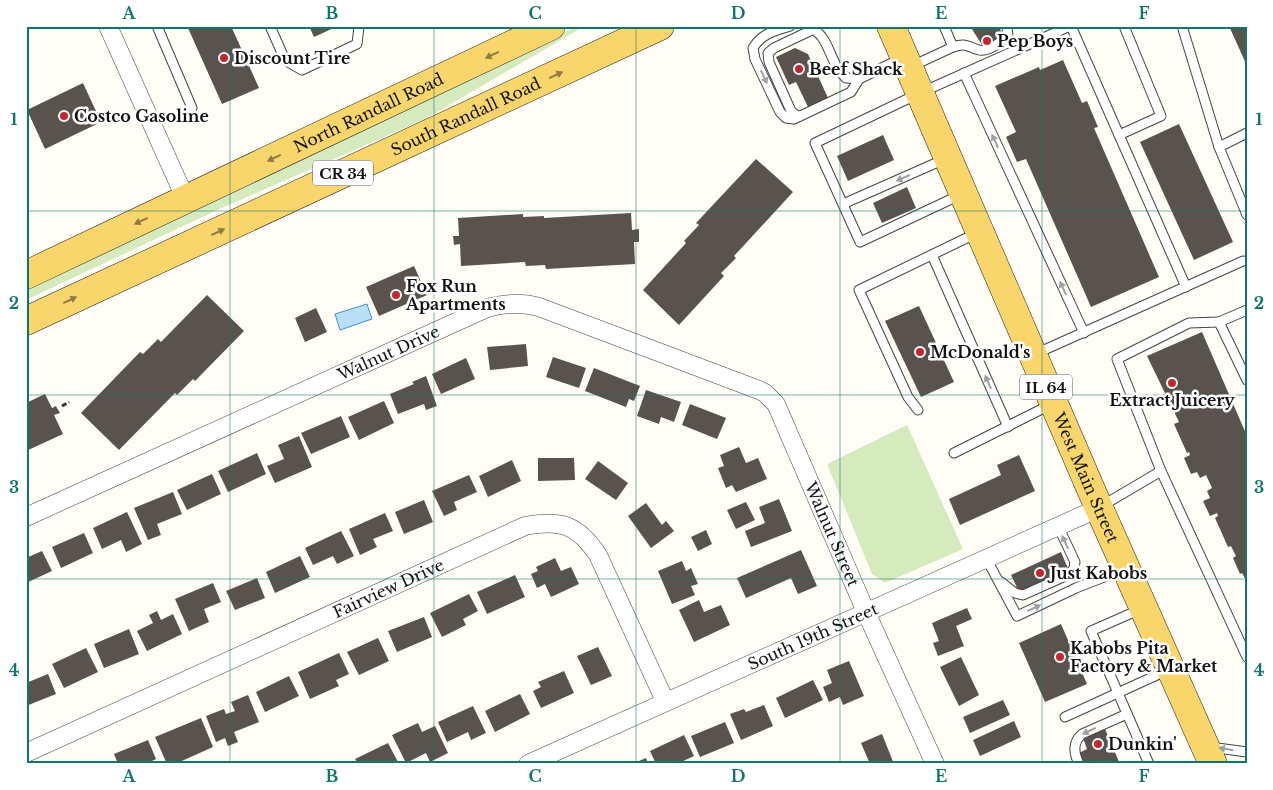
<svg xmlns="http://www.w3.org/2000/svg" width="1273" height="790" font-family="'Libre Baskerville',serif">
<rect width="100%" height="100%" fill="#fffdf5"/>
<g fill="#d5ebbd">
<path d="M576,27L578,30L425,119L215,211L26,300V288L468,76Z"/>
<path d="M907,425L963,549L885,583L872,574L827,464Z"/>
</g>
<path fill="#b9e0f7" stroke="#3f96cf" d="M367,304L372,319L340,330L335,314Z"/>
<g fill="#5a524d">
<path d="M193,26H231L259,88L222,104L188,28Z"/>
<path d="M309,26H338L314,37Z"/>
<path d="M970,26H998L1003,34L984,48Z"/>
<path d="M1229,26H1247V66Z"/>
<path d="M795,48L808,54L828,98L808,107L796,82L789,85L776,57Z"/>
<path d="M1063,60L1082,103L1087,101L1098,127L1094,128L1159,277L1091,307L1026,159L1017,162L1006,137L1016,132L995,86L1039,67L1040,70Z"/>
<path d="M83,83L101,122L45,149L27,110Z"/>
<path d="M1179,124L1233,242L1194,260L1140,142Z"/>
<path d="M883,135L894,160L848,181L837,156Z"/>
<path d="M756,159L793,192L734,256L736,258L721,273L724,276L679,325L643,290L686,243L684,241L699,225L696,223Z"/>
<path d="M907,187L916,208L882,223L873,203Z"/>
<path d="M631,213L632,230L639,229V242H634L635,264L546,269L545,265L526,266L525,262L461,266L460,244L454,245L453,236H459L458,218L523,214V217L544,216V218Z"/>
<path d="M414,266L427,295L379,316L366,287Z"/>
<path d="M207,295L244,331L195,381L193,379L177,395L175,393L119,450L81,413L140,352L143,354L158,339L161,342Z"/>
<path d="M919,306L954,382L921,397L885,321Z"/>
<path d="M316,308L327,332L305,342L295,318Z"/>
<path d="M1202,332L1247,436V582L1242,573L1240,574L1233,558L1236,556L1231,546L1228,547L1215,518L1218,516L1217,513L1210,516L1203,501L1210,498L1207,491L1212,488L1206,475L1200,478L1197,472L1191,474L1184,458L1190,455L1189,452L1187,453L1174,424L1179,422L1147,356Z"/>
<path d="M526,344L528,366L490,370L487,347Z"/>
<path d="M553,357L586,368L579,388L546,377Z"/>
<path d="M466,358L475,379L441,394L432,374Z"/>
<path d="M594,368L640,386L634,401L629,399L626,407L585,391Z"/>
<path d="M426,376L437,406L426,410L424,404L398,414L390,394L414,384L412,382Z"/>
<path d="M646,390L681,402L674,422L661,417L659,424L637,416Z"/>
<path d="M45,394L52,408L56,406L57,408L60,413L54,415L63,434L26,451V403Z"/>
<path d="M384,401L394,423L359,440L348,417Z"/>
<path d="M690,404L726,418L717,439L682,425Z"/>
<path d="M341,416L350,437L311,454L301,433Z"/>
<path d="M299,436L312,467L275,483L267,466L284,459L278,445Z"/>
<path d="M739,447L746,463L758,458L767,479L736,492L732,485L726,488L718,468L724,466L720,455Z"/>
<path d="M257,453L266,474L228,492L218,471Z"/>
<path d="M1019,455L1035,491L960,525L949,499L1001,475L997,465Z"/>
<path d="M538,458H574L575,480L538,481Z"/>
<path d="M512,460L521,481L488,497L479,476Z"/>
<path d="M598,461L628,483L616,500L585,479Z"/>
<path d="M212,474L221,494L187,510L177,490Z"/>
<path d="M469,475L477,492L454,502L457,510L444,516L432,491Z"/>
<path d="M173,492L182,514L157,524L161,535L148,540L134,508Z"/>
<path d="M779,499L792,531L751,547L745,531L765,523L759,507Z"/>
<path d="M424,500L433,522L404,534L395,512Z"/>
<path d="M746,502L755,520L736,529L727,510Z"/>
<path d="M646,503L662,525L666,521L674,531L651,548L628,516Z"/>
<path d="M127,512L142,544L126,552L121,540L102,549L93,528Z"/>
<path d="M385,513L393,531L373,539L377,547L360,555L349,529Z"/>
<path d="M706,530L712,544L698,551L691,537Z"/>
<path d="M341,531L354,556L337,564L333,556L313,565L305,548Z"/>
<path d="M84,533L93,553L61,568L52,547Z"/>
<path d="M801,550L817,586L798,594L791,578L746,598L737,578Z"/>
<path d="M42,551L52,571L26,583V558Z"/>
<path d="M1061,552L1069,571L1020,594L1011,575Z"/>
<path d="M300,556L310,577L275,593L266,572Z"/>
<path d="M555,558L561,571L571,567L579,584L551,597L545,584L537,588L531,574L538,571L536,567Z"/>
<path d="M682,561L686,571L691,568L698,584L691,586L695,595L672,604L658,571Z"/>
<path d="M515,575L525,597L487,614L477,592Z"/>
<path d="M257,578L265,598L235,610L226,591Z"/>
<path d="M213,583L221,602L204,609L209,622L189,631L175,599Z"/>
<path d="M469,594L478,611L463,619L466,625L442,637L430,613Z"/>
<path d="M699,600L704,612L721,605L730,625L694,642L679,610Z"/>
<path d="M967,608L972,619L956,626L964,646L938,656L933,643L939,641L932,623Z"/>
<path d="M157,611L161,620L173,614L182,634L147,651L137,631L153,623L149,615Z"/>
<path d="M424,617L432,637L397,652L388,631Z"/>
<path d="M1061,624L1087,684L1045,702L1019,643Z"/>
<path d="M129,629L139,654L104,668L94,644Z"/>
<path d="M378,638L389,661L359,675L347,652Z"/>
<path d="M598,647L612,676L591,685L577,656Z"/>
<path d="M86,648L98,672L64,688L52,664Z"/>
<path d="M339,653L349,674L336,680L339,686L310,699L298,672Z"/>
<path d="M961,657L979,695L959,706L940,667Z"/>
<path d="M849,661L864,696L843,705L840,697L829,702L823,687L832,683L827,670Z"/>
<path d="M564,671L574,693L541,708L533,691L541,687L538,682Z"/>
<path d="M48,674L56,694L26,706V683Z"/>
<path d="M289,676L299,696L265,712L256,692Z"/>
<path d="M813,680L823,700L785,718L776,698Z"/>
<path d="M520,694L530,714L495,732L485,711Z"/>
<path d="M248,695L259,722L234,732L238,742L228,746L225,738L216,742L206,716L224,709L226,714L235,711L231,702Z"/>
<path d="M1003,700L1010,715L970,733L963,717Z"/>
<path d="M764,705L773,726L741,740L730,714L744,709L746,712Z"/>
<path d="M473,706L486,733L471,740L468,732L447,742L438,722Z"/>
<path d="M201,718L213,747L175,764H167L155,737Z"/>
<path d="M1014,721L1021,737L980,756L973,740Z"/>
<path d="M725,722L734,743L700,757L691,736Z"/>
<path d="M418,723L422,732L435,726L448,753L430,762L426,753L406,763L392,735Z"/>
<path d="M1105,729L1120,764H1083L1079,753L1087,749L1083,738Z"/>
<path d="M882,734L894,764H870L861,743Z"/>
<path d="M684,735L694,756L677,764H656L650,751Z"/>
<path d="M148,740L156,759L146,764H118L114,754Z"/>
<path d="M388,743L399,764H358L355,759Z"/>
<path d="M646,758L648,764H632Z"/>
</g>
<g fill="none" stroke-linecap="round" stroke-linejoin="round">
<defs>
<g id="service">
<path d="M157,26L192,108"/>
<path d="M270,26L285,60L302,70L357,44L359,26"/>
<path d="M790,26C775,31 762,33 753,48L755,59L780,112L786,118L794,119L851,92L859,79L902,58"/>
<path d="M1071,26L1186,287"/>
<path d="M1182,26L1219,147L1247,215"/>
<path d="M809,27C827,34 829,55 838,69C840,72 843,75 846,78L859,79"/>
<path d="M953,47C967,42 967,47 979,50C988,52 1001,42 1008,36L1007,26"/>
<path d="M912,66L953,47L944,26"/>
<path d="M964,73L1084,333"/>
<path d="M800,116L796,115L791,111L769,62L768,53L774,48L814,29"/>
<path d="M1119,135L1161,116L1124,26"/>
<path d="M1219,147L1247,133"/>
<path d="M960,195L860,242L815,143L920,93L1070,26"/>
<path d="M843,204L945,159"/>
<path d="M932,255L1008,427"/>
<path d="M1247,310L1219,322L1247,380"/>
<path d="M1035,354L1243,261"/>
<path d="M918,410L908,397L859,290L977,233"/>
<path d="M954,453L1052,404"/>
<path d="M1161,471L1117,359L1189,323L1219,322"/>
<path d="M1100,507L1161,471L1247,657"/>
<path d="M986,558L1017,616L1076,588L1122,570"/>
<path d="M1001,582L1015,593L1023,595L1070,574L1074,568L1075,562L1058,526"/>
<path d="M1141,609L1091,631L1149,764"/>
<path d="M1065,717L1168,670"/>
<path d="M1210,747L1247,752"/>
<path d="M1079,764C1074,753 1072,743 1082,734L1127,714"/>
</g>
<g id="minor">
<path d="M108,26L186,200"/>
<path id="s1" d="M26,517L487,308C505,303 521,302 539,307L759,390L765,393L776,404L866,612L935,764"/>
<path id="s2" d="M26,753L525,526C561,519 578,525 598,555L665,701"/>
<path id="s3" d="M528,764L1099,508"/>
</g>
<g id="primary">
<path id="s4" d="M891,26L1099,508L1213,764"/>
<path id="s5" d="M26,275L551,26"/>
<path id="s6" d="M26,321L660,26"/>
</g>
</defs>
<use href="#service" stroke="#444" stroke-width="11"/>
<use href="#minor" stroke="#444" stroke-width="19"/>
<use href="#primary" stroke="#222" stroke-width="29"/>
<path stroke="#333" stroke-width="3" stroke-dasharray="5 2.5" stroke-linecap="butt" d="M62,406L69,402"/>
<use href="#service" stroke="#fff" stroke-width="9"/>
<use href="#minor" stroke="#fff" stroke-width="18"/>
<use href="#primary" stroke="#f9d66b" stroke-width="28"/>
</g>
<defs><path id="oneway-solid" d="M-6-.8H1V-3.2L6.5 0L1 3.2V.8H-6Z" transform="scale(1.25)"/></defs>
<g fill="#917d42">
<use href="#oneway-solid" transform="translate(492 55) rotate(155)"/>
<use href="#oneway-solid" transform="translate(556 75) rotate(-25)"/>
<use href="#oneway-solid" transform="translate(274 158) rotate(155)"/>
<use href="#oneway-solid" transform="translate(141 221) rotate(155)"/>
<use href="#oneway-solid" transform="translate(218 232) rotate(-25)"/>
<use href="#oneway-solid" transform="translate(70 300) rotate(-25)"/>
</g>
<g fill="#a0a0a0">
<use href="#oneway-solid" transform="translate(764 77) rotate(65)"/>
<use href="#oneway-solid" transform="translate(995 141) rotate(-115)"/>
<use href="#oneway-solid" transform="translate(903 178) rotate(156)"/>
<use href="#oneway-solid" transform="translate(1063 288) rotate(-115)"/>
<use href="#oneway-solid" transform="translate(988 382) rotate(-114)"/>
<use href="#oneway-solid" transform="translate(1065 542) rotate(-115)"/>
<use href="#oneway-solid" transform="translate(1034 608) rotate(-24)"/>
<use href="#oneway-solid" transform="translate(1089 731) rotate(155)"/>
<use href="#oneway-solid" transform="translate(1226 749) rotate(-171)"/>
</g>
<path fill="none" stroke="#0f766e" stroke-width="1" stroke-opacity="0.55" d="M230,26V764M434,26V764M636,26V764M840,26V764M1042,26V764M26,211H1247M26,395H1247M26,579H1247"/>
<g fill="#c4262e" stroke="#fff" stroke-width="2">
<circle cx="987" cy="41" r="5"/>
<circle cx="224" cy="58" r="5"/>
<circle cx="799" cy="69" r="5"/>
<circle cx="64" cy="116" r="5"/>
<circle cx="396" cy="295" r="5"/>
<circle cx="920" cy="352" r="5"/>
<circle cx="1172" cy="383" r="5"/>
<circle cx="1040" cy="573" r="5"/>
<circle cx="1060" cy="657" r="5"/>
<circle cx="1098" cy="744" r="5"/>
</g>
<g text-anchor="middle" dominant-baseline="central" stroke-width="5" stroke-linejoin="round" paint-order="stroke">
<g fill="#fff" stroke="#585858" stroke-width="1">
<rect x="313" y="160.5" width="60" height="25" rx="4"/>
<rect x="1020" y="374.5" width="52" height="25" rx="4"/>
</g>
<g font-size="15" font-weight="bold" fill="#111">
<text x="343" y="173">CR 34</text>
<text x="1046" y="387">IL 64</text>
</g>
<g font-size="16" font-weight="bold" fill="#111" stroke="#fff" text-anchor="start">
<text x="997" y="41">Pep Boys</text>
<text x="234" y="58">Discount Tire</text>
<text x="809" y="69">Beef Shack</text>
<text x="74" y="116">Costco Gasoline</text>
<text x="406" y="286">Fox Run<tspan x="406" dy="18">Apartments</tspan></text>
<text x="930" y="352">McDonald's</text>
<text x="1172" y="400" text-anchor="middle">Extract Juicery</text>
<text x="1050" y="573">Just Kabobs</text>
<text x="1070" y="648">Kabobs Pita<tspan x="1070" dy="18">Factory &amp; Market</tspan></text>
<text x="1108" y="744">Dunkin'</text>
</g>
<g font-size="16" fill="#111" stroke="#fff">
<text stroke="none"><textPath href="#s5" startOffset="379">North Randall Road</textPath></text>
<text stroke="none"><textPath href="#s6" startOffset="485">South Randall Road</textPath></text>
<text stroke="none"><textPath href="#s1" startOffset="398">Walnut Drive</textPath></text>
<text stroke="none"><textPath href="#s4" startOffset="492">West Main Street</textPath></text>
<text stroke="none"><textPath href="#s1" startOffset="958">Walnut Street</textPath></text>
<text stroke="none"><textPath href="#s2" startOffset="398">Fairview Drive</textPath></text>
<text stroke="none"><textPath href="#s3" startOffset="312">South 19th Street</textPath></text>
</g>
</g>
<rect width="1273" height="790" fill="none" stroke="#ffffff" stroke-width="55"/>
<rect x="28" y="28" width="1218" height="734" fill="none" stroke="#0f766e" stroke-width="2"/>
<g font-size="16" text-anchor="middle" font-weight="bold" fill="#0f766e">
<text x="129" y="19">A</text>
<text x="332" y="19">B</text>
<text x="535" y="19">C</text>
<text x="738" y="19">D</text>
<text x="941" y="19">E</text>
<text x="1144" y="19">F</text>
<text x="14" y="125">1</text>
<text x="1259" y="125">1</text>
<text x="14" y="309">2</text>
<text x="1259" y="309">2</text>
<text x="14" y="493">3</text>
<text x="1259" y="493">3</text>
<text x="14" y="676">4</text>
<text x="1259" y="676">4</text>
<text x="129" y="782">A</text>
<text x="332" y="782">B</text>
<text x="535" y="782">C</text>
<text x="738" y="782">D</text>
<text x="941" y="782">E</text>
<text x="1144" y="782">F</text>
</g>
</svg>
